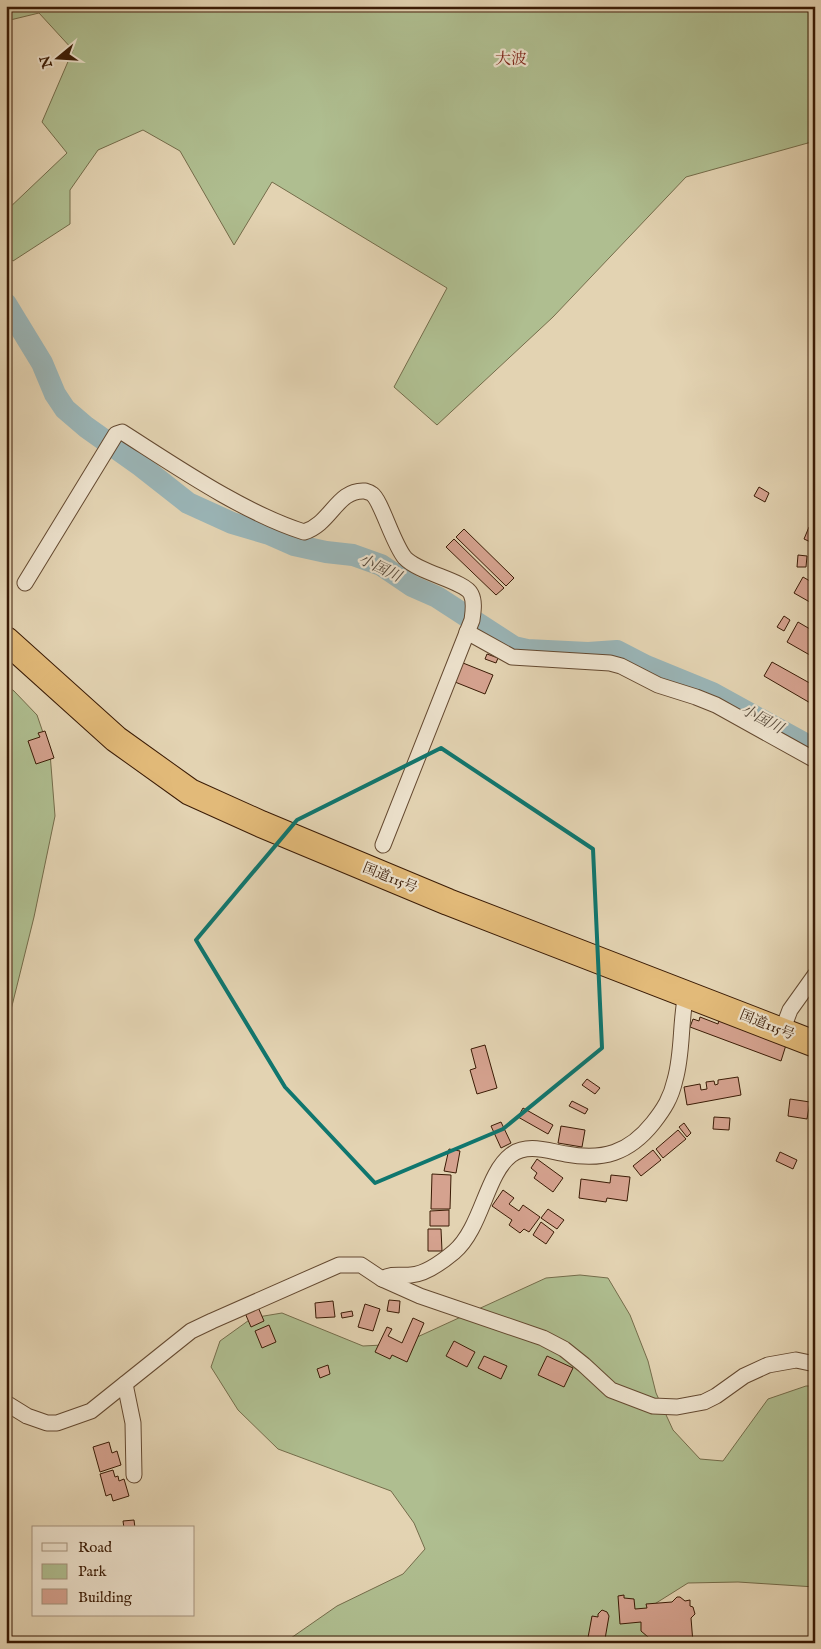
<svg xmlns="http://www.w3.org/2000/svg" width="821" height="1649" font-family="'IM FELL English','Noto Serif JP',serif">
<rect width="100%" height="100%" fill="#e3d3b2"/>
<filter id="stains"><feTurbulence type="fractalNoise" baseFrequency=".004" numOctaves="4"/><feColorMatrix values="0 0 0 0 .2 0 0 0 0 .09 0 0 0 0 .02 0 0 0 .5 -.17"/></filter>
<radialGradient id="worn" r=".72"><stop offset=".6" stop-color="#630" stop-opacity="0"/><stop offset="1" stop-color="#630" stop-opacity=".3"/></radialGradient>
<g fill="#afbe90" stroke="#746c4a">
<path d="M6,6H815V141L686,177L553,317L437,425L394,387L447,288L272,182L234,245L180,151L143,130L98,150L70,190V224L13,261L6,255V211L67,153L42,122L73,50L39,13L6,21Z"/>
<path d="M6,685L14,691L37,715L50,753L55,816L34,917L6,1030Z"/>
<path d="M580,1275L608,1278L630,1315L648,1361L656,1393L673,1430L700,1459L723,1461L768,1399L806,1386H815V1587L738,1582L688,1583L653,1605L648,1643H289L291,1638L337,1606L403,1574L425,1549L414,1523L391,1491L278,1449L238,1410L211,1367L220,1341L252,1318L282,1313L363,1346L402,1344L546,1278Z"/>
</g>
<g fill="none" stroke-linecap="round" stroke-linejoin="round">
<path stroke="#9ab5b7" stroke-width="22" d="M6,304L42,363L55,394L65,409L86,427L141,466L188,503L232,523L269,534L294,545L326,552L353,555L381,565L412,586L437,597L514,647L527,650L588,653L617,651L646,666L712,693L805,744L815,747"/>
</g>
<g fill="#d5a28f" stroke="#3a1b05">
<path d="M759,487L769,493L765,502L754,496Z"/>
<path d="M809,527L815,529V544L804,539Z"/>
<path d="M464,529L514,578L506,586L456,537Z"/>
<path d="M454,539L504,588L496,595L446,547Z"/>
<path d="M798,555L807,556L806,567H797Z"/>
<path d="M803,577L815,584V605L794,593Z"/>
<path d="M784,616L790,620L784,631L777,627Z"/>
<path d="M798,622L815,632V658L787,642Z"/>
<path d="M487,654L498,658L496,663L485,659Z"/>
<path d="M772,662L815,686V698L812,704L764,676Z"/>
<path d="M463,663L493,675L485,694L455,682Z"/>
<path d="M45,731L54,758L36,764L28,741L40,737L38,733Z"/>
<path d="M700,1017L718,1024L719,1020L786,1045L781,1061L690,1027L693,1019L699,1021Z"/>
<path d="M485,1045L497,1088L477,1094L470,1070L476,1068L471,1049Z"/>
<path d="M738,1077L741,1095L687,1105L684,1087L700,1084L701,1090L707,1089L706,1082L714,1081L715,1085L718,1084V1080Z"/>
<path d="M587,1079L600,1088L595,1094L582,1085Z"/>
<path d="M790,1099L810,1102L807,1119L788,1116Z"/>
<path d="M572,1101L588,1109L585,1114L569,1106Z"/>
<path d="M523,1108L553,1125L548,1134L518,1117Z"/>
<path d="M714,1117L730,1118L729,1130L713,1129Z"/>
<path d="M501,1122L511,1143L501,1148L491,1126Z"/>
<path d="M684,1123L691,1133L687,1137L679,1127Z"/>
<path d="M561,1126L585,1130L582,1147L558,1143Z"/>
<path d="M678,1130L686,1139L663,1158L656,1149Z"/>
<path d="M449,1149L460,1151L456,1173L444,1171Z"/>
<path d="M653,1150L661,1160L641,1176L633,1166Z"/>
<path d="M780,1152L797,1160L793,1169L776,1161Z"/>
<path d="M537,1159L563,1178L553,1192L534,1178L537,1173L531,1168Z"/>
<path d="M432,1174L451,1175L450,1209H431Z"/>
<path d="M611,1175L630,1177L627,1201L607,1198L606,1202L579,1198L581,1179L610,1183Z"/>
<path d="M503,1190L514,1198L509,1204L519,1211L523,1205L540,1217L529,1232L524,1229L520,1233L509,1225L512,1220L492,1206Z"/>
<path d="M548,1209L564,1220L557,1229L541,1218Z"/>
<path d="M449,1210V1226H430V1211Z"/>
<path d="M541,1222L554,1232L546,1244L533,1235Z"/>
<path d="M428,1229H441L442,1251H428Z"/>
<path d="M389,1300L400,1301L399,1313L387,1311Z"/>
<path d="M333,1301L335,1317L316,1318L315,1303Z"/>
<path d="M365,1304L380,1309L373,1331L358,1327Z"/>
<path d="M258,1307L264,1321L251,1327L245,1313Z"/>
<path d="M352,1311L353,1316L342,1318L341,1313Z"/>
<path d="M413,1318L424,1323L407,1362L392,1355L390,1359L375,1352L387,1327L392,1329L388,1336L402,1343Z"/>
<path d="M269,1325L276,1342L262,1348L255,1331Z"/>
<path d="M454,1341L475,1352L467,1367L446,1356Z"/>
<path d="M484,1356L507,1366L501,1379L478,1368Z"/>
<path d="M547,1356L573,1368L564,1387L538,1375Z"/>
<path d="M328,1365L330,1374L320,1378L317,1369Z"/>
<path d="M109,1442L112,1453L117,1451L121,1465L100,1472L93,1447Z"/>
<path d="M113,1470L115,1477L118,1476L119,1481L124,1479L129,1496L113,1501L111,1494L106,1496L100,1474Z"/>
<path d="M134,1520L135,1528H124L123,1521Z"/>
<path d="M624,1595V1598L634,1599L635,1609L647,1608L646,1604L672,1602L677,1597H680L685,1601L690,1600V1606L693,1607L695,1614L691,1618L693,1643H655L641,1631V1622L620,1624L618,1596Z"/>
<path d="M602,1610L607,1612L609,1616L605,1639H609V1643H587L592,1616L598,1617V1614Z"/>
</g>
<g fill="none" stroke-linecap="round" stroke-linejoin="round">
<defs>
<g id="street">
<path d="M25,583L116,434L122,432C177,467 242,512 304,532C331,524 337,489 365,491C365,491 372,493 372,494C381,500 393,544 405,558C419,573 465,581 471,594C475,602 473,612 472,620L383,845"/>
<path d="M467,632L512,657L610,663L621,666L658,685L696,697L716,705L815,760"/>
<path d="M782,1031L790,1010L815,975"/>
<path d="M382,1279C392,1273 400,1276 411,1275C426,1274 442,1262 454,1252C482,1228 486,1174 511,1155C527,1143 548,1151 566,1154C603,1161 629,1153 653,1123C664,1109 671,1098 675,1080C683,1052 680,1022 686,994"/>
<path d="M125,1384L133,1423L134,1475"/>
<path d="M6,1403L27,1416L47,1423H57L91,1411L191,1331L212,1321L339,1265H361L382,1279L420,1296L543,1338L564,1349L584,1365L611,1390L653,1406L677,1407L704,1402L716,1396L744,1376L768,1365L796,1360L815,1364"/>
</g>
<path id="highway" d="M6,640L116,739L190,792L261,824L448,902L815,1044"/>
</defs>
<use href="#street" stroke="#644930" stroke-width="17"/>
<use href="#highway" stroke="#3a1b05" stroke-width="28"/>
<use href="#street" stroke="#ede2cd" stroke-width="15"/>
<use href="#highway" stroke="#e2ba79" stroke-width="26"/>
</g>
<path fill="none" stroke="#0f766e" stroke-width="4" stroke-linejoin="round" d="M441,748L593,849L602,1048L503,1129L375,1183L285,1087L196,940L297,820Z"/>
<g text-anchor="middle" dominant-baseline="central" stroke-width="4.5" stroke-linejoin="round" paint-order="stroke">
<g font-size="14" fill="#3a1b05" stroke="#ede2cd">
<text transform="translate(390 878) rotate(22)">国道115号</text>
<text transform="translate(767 1025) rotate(22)">国道115号</text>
</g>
<g font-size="15" font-style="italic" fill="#57493a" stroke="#ede2cd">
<text transform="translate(380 568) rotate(26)">小国川</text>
<text transform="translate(762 719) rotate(28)">小国川</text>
</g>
<g font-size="16" fill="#7a1f14" stroke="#ede2cd">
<text x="511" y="60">大波</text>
</g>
</g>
<rect width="821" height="1649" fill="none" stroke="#e3d3b2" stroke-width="25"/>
<rect x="8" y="8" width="806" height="1634" fill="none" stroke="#3a1b05" stroke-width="2.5"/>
<rect x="12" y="12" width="796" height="1624" fill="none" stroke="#3a1b05"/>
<rect x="32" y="1526" width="162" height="90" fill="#ede2cd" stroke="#a5927d"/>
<rect x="42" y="1543" width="25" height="8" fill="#ede2cd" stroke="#a5927d"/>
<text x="78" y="1552" font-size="15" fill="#3a1b05">Road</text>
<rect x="42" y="1564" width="25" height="15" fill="#afbe90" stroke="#a5927d"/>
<text x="78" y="1576" font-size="15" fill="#3a1b05">Park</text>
<rect x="42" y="1589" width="25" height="15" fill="#d5a28f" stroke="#a5927d"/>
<text x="78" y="1602" font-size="15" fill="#3a1b05">Building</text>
<g transform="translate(58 58) rotate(252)" stroke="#ede2cd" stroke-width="4" paint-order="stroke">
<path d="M0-4L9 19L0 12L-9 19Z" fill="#3a1b05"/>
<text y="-8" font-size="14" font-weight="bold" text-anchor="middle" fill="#3a1b05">N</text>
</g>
<rect width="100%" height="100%" filter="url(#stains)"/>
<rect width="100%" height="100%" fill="url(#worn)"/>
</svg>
